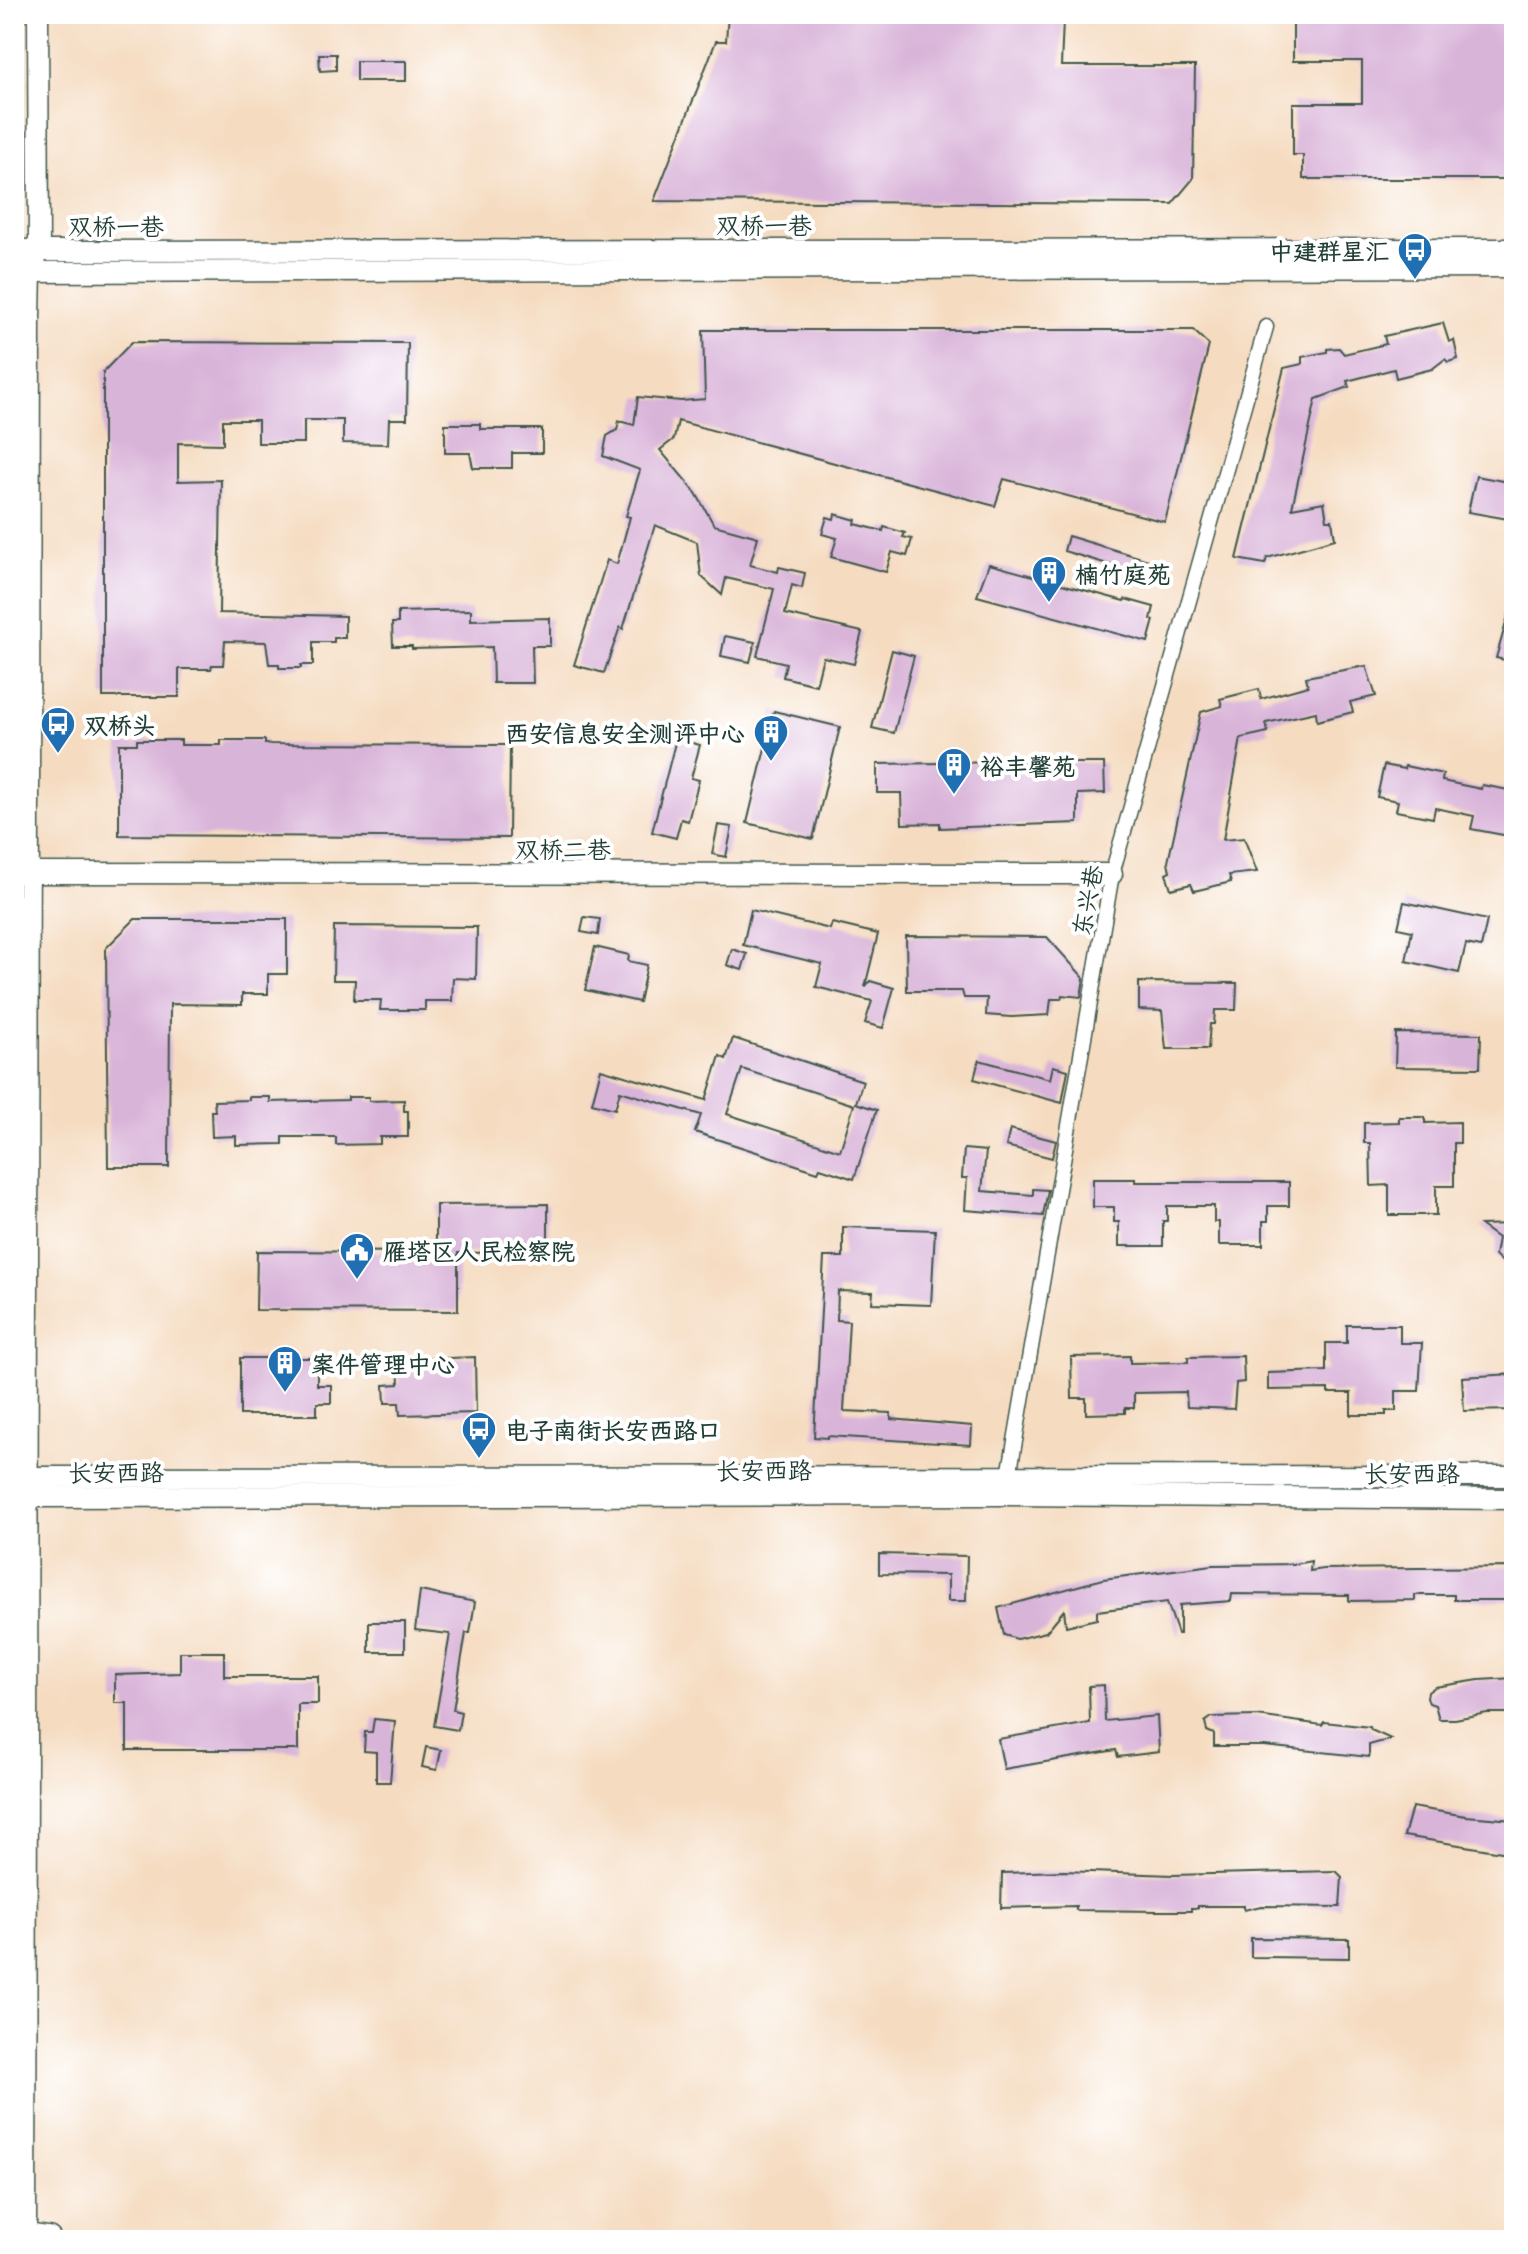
<svg xmlns="http://www.w3.org/2000/svg" width="1528" height="2254" font-family="'Playpen Sans','LXGW WenKai TC',sans-serif">
<rect width="100%" height="100%" fill="#fff"/>
<filter id="ink" filterUnits="userSpaceOnUse"><feTurbulence type="fractalNoise" baseFrequency=".0125" numOctaves="2"/><feDisplacementMap in="SourceGraphic" scale="16" xChannelSelector="R" yChannelSelector="G"/><feConvolveMatrix kernelMatrix="1 2 1 2 8 2 1 2 1" color-interpolation-filters="sRGB"/></filter>
<filter id="wash" filterUnits="userSpaceOnUse"><feTurbulence type="fractalNoise" baseFrequency=".006" numOctaves="4" result="noise"/><feDisplacementMap in="SourceGraphic" scale="32" xChannelSelector="R" yChannelSelector="G"/><feGaussianBlur stdDeviation="1.8" result="paint"/><feColorMatrix in="noise" values="0 0 0 0 0 0 0 0 0 0 0 0 0 0 0 0 0 1.4 0 .05"/><feComposite in="paint" operator="in"/></filter>
<g filter="url(#wash)">
<rect width="100%" height="100%" fill="#f5dcc1"/>
<g id="blocks">
<g fill="#d9b4d9" fill-rule="evenodd">
<path d="M728,14H876L1063,21L1061,66H1195L1193,179L1172,204L654,201L716,41H726Z"/>
<path d="M1293,14H1514V179H1303V155H1293V103H1362V61H1293Z"/>
<path d="M319,54H336V70L320,71Z"/>
<rect x="356" y="61" width="50" height="20"/>
<path d="M1443,323L1449,342L1454,340L1458,359L1448,362L1445,359L1432,369L1396,378L1394,369L1347,381L1349,387L1316,399L1292,508L1324,502L1327,520H1332L1335,539L1267,558L1265,564L1237,559L1284,368L1302,364V357L1327,352V349L1339,348L1344,354L1386,344L1384,336Z"/>
<path d="M703,330H1193L1209,345L1165,522L1004,479L995,506L678,421L674,439L660,450L696,493L714,525L758,537L750,565L778,572L779,567L805,573L802,588L792,585L785,614L862,632L854,664L823,657L816,685L783,677L786,663L757,656L774,589L726,578L722,595L701,576L697,542L655,525L623,629L620,627L604,673L574,665L607,560L617,564L630,517L626,516L640,470L603,456L607,436L617,430L619,421L634,425L638,397L681,401L705,399Z"/>
<path d="M132,342L408,343L407,419H389L388,444L343,443V420H304V443H258V420H223V444L178,443V481L221,480L219,613L345,616V638H334V642H313V665H301V668H279V664H269L266,642L225,641L223,665H212L211,669H179V697H103V372Z"/>
<path d="M445,424H480V429H542V453H512V468H473L470,453H445Z"/>
<path d="M1476,476L1514,483V520L1468,512Z"/>
<path d="M835,514L856,520L855,524L883,531L884,527L905,533L903,537L912,539L907,556L892,552L886,572L831,557L837,538L822,534L827,517L834,519Z"/>
<path d="M1068,536L1158,563L1154,578L1064,551Z"/>
<path d="M989,564L1124,601L1125,599L1154,607L1151,619L1154,620L1148,642L977,596Z"/>
<path d="M1510,609L1514,610V662L1496,658Z"/>
<path d="M471,610V620L550,618V646H532L533,683H493L492,647L412,649V646H393L392,623H398V612Z"/>
<path d="M725,636L755,642L750,662L721,656Z"/>
<path d="M892,650L914,656L894,733L872,728Z"/>
<path d="M1366,666L1376,696L1350,702L1353,712L1317,721L1316,712L1266,723L1268,732L1241,738L1223,840L1244,838L1257,872L1229,875L1231,882L1194,891L1191,884L1171,889L1166,873L1170,871L1168,862L1201,712L1222,706L1220,699L1259,689L1261,699L1308,686L1306,677Z"/>
<path d="M774,711L840,727L813,839L747,823Z"/>
<path d="M676,739L700,745L691,778L699,780L688,821L681,819L676,838L652,832Z"/>
<path d="M137,740H181V745H221V740H265V744L510,745L509,838L119,835V744H137Z"/>
<path d="M1073,761V763H1104L1105,793L1078,794V823L940,828V823L902,824L901,793H877V764Z"/>
<path d="M1384,765L1404,769L1405,766L1443,774L1442,781L1481,789L1482,785L1514,791V826L1512,825L1509,836L1471,829L1474,816L1435,808L1433,818L1396,811L1398,801L1377,797Z"/>
<path d="M718,825L732,827L726,857L712,854Z"/>
<path d="M1404,902L1487,920L1481,947L1466,944L1459,973L1406,961L1412,931L1398,928Z"/>
<path d="M751,910L830,929L832,923L878,934L865,987L870,981L894,988L883,1028L865,1023L872,1001L816,987L822,964L743,945Z"/>
<path d="M584,917L600,919L598,935L581,932Z"/>
<path d="M135,919H287V974H268V994H242V1005L170,1004L169,1167H108L106,948Z"/>
<path d="M334,926L477,927L476,979L453,978L452,1001H425V1010H380L381,1000H354L355,980H333Z"/>
<path d="M906,936L1047,937L1084,978L1081,997L1062,995L1061,999H1051L1049,1015L1011,1017L986,1015L987,998H964L962,991H907Z"/>
<path d="M595,947L629,955L628,961L647,965L639,1002L585,990Z"/>
<path d="M732,949L747,954L742,970L727,965Z"/>
<path d="M1139,982L1237,983L1236,1010H1215L1214,1024H1210L1208,1049H1166L1162,1011L1139,1010Z"/>
<path d="M1396,1033L1481,1034L1480,1068L1395,1067Z"/>
<path d="M733,1038L863,1081L856,1103L877,1110L854,1179L820,1168L818,1172L695,1132L701,1115L620,1091L615,1109L592,1103L601,1069L706,1100L720,1056L726,1059ZM742,1069L854,1105L840,1151L727,1114Z"/>
<path d="M979,1060L1050,1079L1053,1066L1068,1070L1062,1103L974,1079Z"/>
<path d="M249,1097H270V1102L348,1100V1097H369V1101L404,1100V1111H408V1137H380V1144L336,1145V1137H283V1144L236,1145V1136L212,1137L211,1111H215L214,1101L249,1100Z"/>
<path d="M1399,1117H1425V1123L1460,1122V1143H1454V1186H1436V1215H1389V1185L1371,1186L1370,1143H1364V1123L1399,1122Z"/>
<path d="M1010,1129L1056,1141L1052,1158L1006,1146Z"/>
<path d="M964,1149L986,1151L982,1191L1033,1195V1189L1048,1190L1043,1216L965,1210L967,1178H962Z"/>
<path d="M1093,1179H1135V1182H1289V1206H1268V1221H1263V1245H1219V1222H1214V1206H1167V1221H1163V1246H1119V1222H1114V1207H1093Z"/>
<path d="M548,1204V1244H537L538,1252L458,1253V1311L256,1310L257,1251L436,1252V1205Z"/>
<path d="M1514,1224V1273L1495,1255L1498,1238L1480,1225Z"/>
<path d="M843,1227L935,1230L931,1305L872,1303L873,1292L838,1291L837,1320L849,1321L844,1411L891,1413V1419L972,1426L971,1445L828,1436V1438L814,1437L824,1257H843Z"/>
<path d="M1347,1325H1400V1343H1422L1419,1391H1396V1411H1386V1415H1351V1393H1328V1389L1268,1390V1373L1326,1371V1343H1347Z"/>
<path d="M1130,1356V1363L1188,1362V1357L1243,1356L1244,1382L1236,1383L1234,1409L1187,1407L1186,1392L1134,1393V1408H1125V1413L1086,1414V1398H1072L1071,1357Z"/>
<path d="M475,1357L476,1413L400,1415L399,1403H385L384,1385L399,1384L398,1360Z"/>
<path d="M240,1358H317V1385H331V1403H317V1415H240Z"/>
<path d="M1513,1374L1514,1410L1464,1411L1462,1377Z"/>
<path d="M879,1554L967,1556L966,1601H948V1575L879,1574Z"/>
<path d="M1311,1561L1310,1571L1323,1569L1514,1567V1600H1454V1595H1415V1600L1349,1601V1595L1232,1594L1231,1601L1180,1605V1634H1178L1167,1602L1097,1611V1619L1066,1626L1064,1610L1046,1632L1017,1639L1004,1635L998,1608L1103,1579L1213,1565L1296,1564Z"/>
<path d="M420,1591L475,1602L470,1633H466L453,1710L461,1712L458,1730L434,1726L450,1634L415,1630Z"/>
<rect x="369" y="1622" width="36" height="30"/>
<path d="M180,1652H224V1676H318V1704H298V1750H127V1703H115V1675L180,1673Z"/>
<path d="M1514,1678L1513,1713H1487L1455,1719H1439L1435,1705L1429,1703L1427,1698L1428,1692L1435,1687L1479,1680Z"/>
<path d="M1104,1685L1105,1721L1157,1716L1159,1752L1118,1757L1116,1750L1004,1769L998,1739L1090,1723L1089,1686Z"/>
<path d="M1257,1716L1322,1725L1324,1722L1370,1727L1371,1730L1391,1739L1369,1745V1757L1264,1746H1214V1734L1207,1731L1205,1722L1212,1717Z"/>
<path d="M374,1719L395,1721L390,1782H376V1752L364,1751L365,1732H372Z"/>
<path d="M426,1747L441,1750L437,1770L422,1767Z"/>
<path d="M1412,1807L1466,1816L1514,1820V1854L1404,1836Z"/>
<path d="M1063,1871L1173,1875L1336,1871L1342,1877L1340,1907L1261,1906L1244,1910V1906H1198V1908H1191V1911H1158L1076,1910V1906L1001,1908L1002,1873Z"/>
<path d="M1251,1938L1349,1939V1958L1251,1957Z"/>
</g>
</g>
</g>
<g filter="url(#ink)">
<use href="#blocks" fill-opacity="0" stroke="#3f5549" stroke-width="2"/>
<g fill="none" stroke-linecap="round" stroke-linejoin="round">
<defs>
<path id="street" d="M1008,1482L1112,874L1266,327"/>
<g id="secondary">
<path d="M14,249L39,251L1514,249"/>
<path d="M14,272L1514,267"/>
<path d="M14,873L1112,874"/>
<path d="M14,1475L26,1477L1514,1476"/>
<path d="M14,1500L26,1497L1008,1495L1514,1499"/>
<path d="M26,2240L30,317L31,270L39,251L38,14"/>
</g>
<path id="highway" d="M14,2235L48,2240"/>
</defs>
<use href="#street" stroke="#3f5549" stroke-width="17"/>
<use href="#secondary" stroke="#3f5549" stroke-width="23"/>
<use href="#highway" stroke="#3f5549" stroke-width="29"/>
<use href="#street" stroke="#fff" stroke-width="14"/>
<use href="#secondary" stroke="#fff" stroke-width="20"/>
<use href="#highway" stroke="#fff" stroke-width="26"/>
</g>
</g>
<defs>
<symbol id="bus-pin" viewBox="-11 -11 22 30"><path d="M0 17L-7.5 6A9.5 9.5 0 1 1 7.5 6Z" fill="#1f6fb2" stroke="#fff"/><path d="M-5-6H5V4H4V6H2V4H-2V6H-4V4H-5ZM-3.5-4V0h7V-4ZM-3.5 1.2v1.5H-2V1.2ZM2 1.2v1.5H3.5V1.2Z" fill="#fff"/></symbol>
<symbol id="building-pin" viewBox="-11 -11 22 30"><path d="M0 17L-7.5 6A9.5 9.5 0 1 1 7.5 6Z" fill="#1f6fb2" stroke="#fff"/><path d="M-4-6H4V6H1V3H-1V6H-4ZM-2.5-4.3h1.7v1.8h-1.7ZM.8-4.3h1.7v1.8H.8ZM-2.5-1h1.7V.8h-1.7ZM.8-1h1.7V.8H.8Z" fill="#fff"/></symbol>
<symbol id="civic-pin" viewBox="-11 -11 22 30"><path d="M0 17L-7.5 6A9.5 9.5 0 1 1 7.5 6Z" fill="#1f6fb2" stroke="#fff"/><path d="M-.6-6.5H3V-4.5H.6V-3L4-1V1h2V6H-6V1h2V-1L-.6-3ZM-1.2 2.5V6h2.4V2.5Z" fill="#fff"/></symbol>
</defs>
<g fill-rule="evenodd">
<use href="#bus-pin" x="1395" y="230" width="40" height="54"/>
<use href="#building-pin" x="1029" y="553" width="40" height="54"/>
<use href="#bus-pin" x="38" y="704" width="40" height="54"/>
<use href="#building-pin" x="751" y="712" width="40" height="54"/>
<use href="#building-pin" x="934" y="745" width="40" height="54"/>
<use href="#civic-pin" x="337" y="1230" width="40" height="54"/>
<use href="#building-pin" x="265" y="1343" width="40" height="54"/>
<use href="#bus-pin" x="459" y="1409" width="40" height="54"/>
</g>
<g text-anchor="middle" dominant-baseline="central" stroke-width="8" stroke-linejoin="round" paint-order="stroke">
<g font-size="24" fill="#1f3d34" stroke="#fff">
<text x="764" y="224">双桥一巷</text>
<text x="116" y="225">双桥一巷</text>
<text x="563" y="848">双桥二巷</text>
<text transform="translate(1086 900) rotate(-79)">东兴巷</text>
<text x="764" y="1469">长安西路</text>
<text x="116" y="1471">长安西路</text>
<text x="1412" y="1472">长安西路</text>
</g>
<g font-size="24" font-weight="bold" fill="#1f3d34" stroke="#fff" text-anchor="start">
<text x="1389" y="250" text-anchor="end">中建群星汇</text>
<text x="1075" y="573">楠竹庭苑</text>
<text x="84" y="724">双桥头</text>
<text x="745" y="732" text-anchor="end">西安信息安全测评中心</text>
<text x="980" y="765">裕丰馨苑</text>
<text x="383" y="1250">雁塔区人民检察院</text>
<text x="311" y="1363">案件管理中心</text>
<text x="505" y="1429">电子南街长安西路口</text>
</g>
</g>
<rect width="1528" height="2254" fill="none" stroke="#fff" stroke-width="48"/>
</svg>
